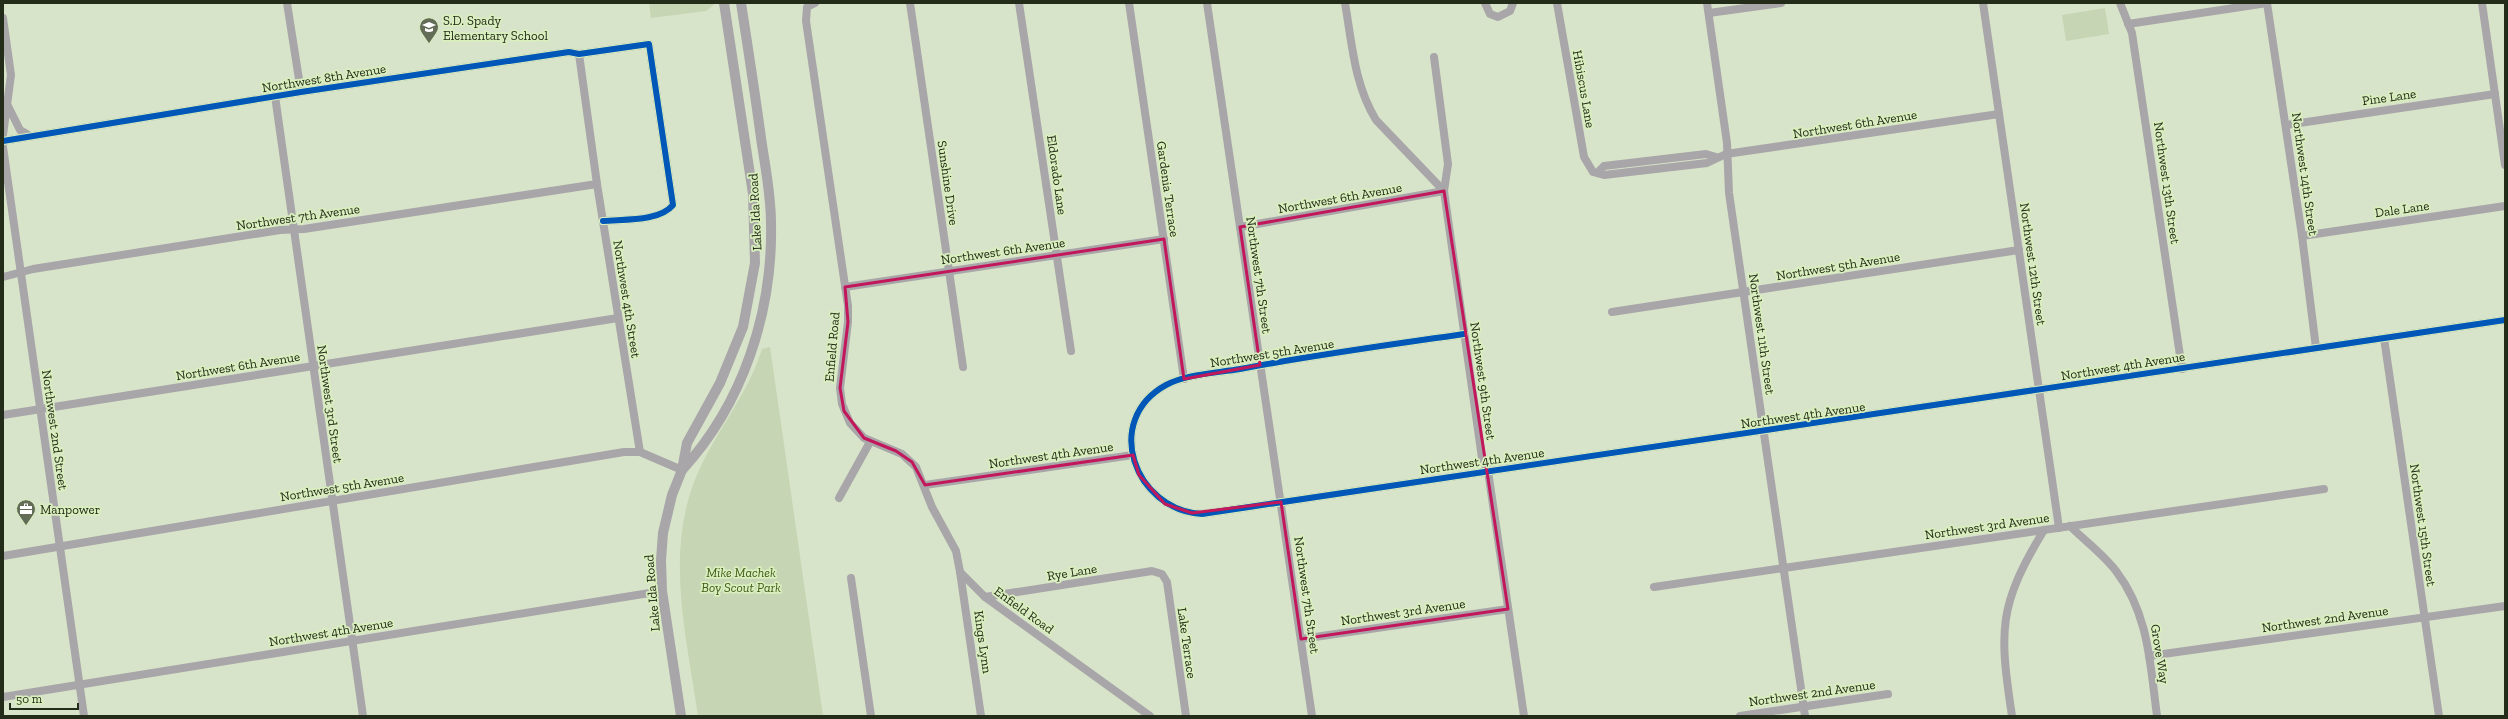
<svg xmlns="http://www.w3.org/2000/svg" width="2508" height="719" font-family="'Zilla Slab',serif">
<rect width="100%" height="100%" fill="#d8e4c9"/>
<g fill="#c6d5b3">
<path d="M649,3H716L706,11L651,18Z"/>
<path d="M2105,8L2109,34L2066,41L2062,15Z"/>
<path d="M770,347L823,716H698C686,632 662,544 702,464C721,425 749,391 762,349Z"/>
</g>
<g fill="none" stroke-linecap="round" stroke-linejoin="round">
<g stroke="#a8a6a9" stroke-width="8">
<path d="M287,3L301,92"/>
<path d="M815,3L807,7L806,21L848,306V322L840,388L842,404L850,423L864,438L902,454L916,467L932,507L956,551L960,572L985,597L1150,716"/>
<path d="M910,3L963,367"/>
<path d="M1019,3L1071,351"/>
<path d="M1129,3L1184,379"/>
<path d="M1207,3L1312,716"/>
<path d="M1345,3C1352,43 1354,84 1376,120L1444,191"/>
<path d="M1485,3L1490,14L1498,17L1510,11L1513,3"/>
<path d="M1557,3L1584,157L1593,172L1604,175L1707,163L1726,154L1999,114"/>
<path d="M1707,3L1727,143L1729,193L1805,716"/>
<path d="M1983,3L2059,528"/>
<path d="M2120,3L2132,33L2182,369"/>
<path d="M2267,3L2302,236L2316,348"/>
<path d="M2482,3L2505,165"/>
<path d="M1709,13L1781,3"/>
<path d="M3,18L11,75L3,135"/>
<path d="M2128,24L2267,3"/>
<path d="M579,54L597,184L640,452"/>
<path d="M1434,57L1448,164L1444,191L1482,458L1488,471L1524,716"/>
<path d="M275,96L363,716"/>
<path d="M7,104L20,130L30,136"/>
<path d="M2286,125L2495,94"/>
<path d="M3,141L301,92L569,52L579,54L649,44L673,205C659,222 623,219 603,221"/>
<path d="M3,147L84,716"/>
<path d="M1598,172L1604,166L1706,154L1716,157"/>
<path d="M1240,227L1444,191"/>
<path d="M2302,236L2505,206"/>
<path d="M3,277L33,269L280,230L304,229L597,184"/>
<path d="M845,287L1164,239"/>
<path d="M1612,312L2019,250"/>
<path d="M1464,334C1389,345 1314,355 1240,369C1216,373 1187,374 1166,385C1102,420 1134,510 1202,514L2505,320"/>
<path d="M2384,338L2439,716"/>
<path d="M3,415L618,318"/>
<path d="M925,485L1133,455"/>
<path d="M839,498L870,442"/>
<path d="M2070,526C2085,541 2103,554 2116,571C2149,614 2150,664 2157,716"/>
<path d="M3,556L624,452H640L682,470"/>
<path d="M960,572L981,716"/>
<path d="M851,578L871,716"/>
<path d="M1654,587L2324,489"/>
<path d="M985,597L1152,571L1162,574L1167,582L1186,716"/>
<path d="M1301,639L1508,609"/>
<path d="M2149,656L2505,606"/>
<path d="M3,697L662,591"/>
<path d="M1740,716L1888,694"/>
<path d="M2012,716C1999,630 1998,606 2044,530"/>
</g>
<g stroke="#a8a6a9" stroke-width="10">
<path d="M682,470C743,404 773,312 771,223C771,194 765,166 761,138C755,93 748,48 741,3"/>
<path d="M681,716L662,591L661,560L663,533L672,495L682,470L687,443L720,383L743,327L755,263L753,194L724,3"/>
</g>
<defs>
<g id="cycleway">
<path d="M3,141L301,92L569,52L579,54L649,44L673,205C659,222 623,219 603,221"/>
<path d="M1464,334C1389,345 1314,355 1240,369C1216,373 1187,374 1166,385C1102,420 1134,510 1202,514L2505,320"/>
</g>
</defs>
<use href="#cycleway" stroke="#d9efbe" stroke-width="8"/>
<use href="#cycleway" stroke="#0057b8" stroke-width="6"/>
</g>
<path fill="none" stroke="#c2185b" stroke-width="3" stroke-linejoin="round" d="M1444,191L1508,609L1301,639L1281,502L1192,513L1165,504L1139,475L1133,455L925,485L912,462L896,451L864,438L844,411L840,388L848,322L845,287L1164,239L1184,379L1260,365L1240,227Z"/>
<defs>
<symbol id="school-pin" viewBox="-11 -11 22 30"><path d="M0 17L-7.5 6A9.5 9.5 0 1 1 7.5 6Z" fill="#626c57" stroke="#d9efbe"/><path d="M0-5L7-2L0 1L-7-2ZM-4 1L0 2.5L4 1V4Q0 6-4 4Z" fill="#fff"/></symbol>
<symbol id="office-pin" viewBox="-11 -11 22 30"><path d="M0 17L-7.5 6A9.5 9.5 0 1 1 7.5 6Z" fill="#626c57" stroke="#d9efbe"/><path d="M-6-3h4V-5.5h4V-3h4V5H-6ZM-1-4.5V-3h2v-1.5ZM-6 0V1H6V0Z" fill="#fff"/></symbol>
</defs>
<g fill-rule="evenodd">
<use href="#school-pin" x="418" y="16" width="22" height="30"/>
<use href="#office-pin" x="15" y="498" width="22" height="30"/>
</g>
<g text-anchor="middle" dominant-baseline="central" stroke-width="3.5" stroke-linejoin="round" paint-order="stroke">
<g font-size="13" fill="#232b19" stroke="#d9efbe" text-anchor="start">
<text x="443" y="20">S.D. Spady<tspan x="443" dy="15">Elementary School</tspan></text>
<text x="40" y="509">Manpower</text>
</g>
<g font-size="13" fill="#232b19" stroke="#d9efbe">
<text transform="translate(324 78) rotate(-9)">Northwest 8th Avenue</text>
<text transform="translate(1584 89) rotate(80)">Hibiscus Lane</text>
<text transform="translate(2389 97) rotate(-8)">Pine Lane</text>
<text transform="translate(1855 124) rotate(-9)">Northwest 6th Avenue</text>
<text transform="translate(2305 174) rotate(82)">Northwest 14th Street</text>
<text transform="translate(1057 175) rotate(82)">Eldorado Lane</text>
<text transform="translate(948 183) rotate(82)">Sunshine Drive</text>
<text transform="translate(2167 183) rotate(82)">Northwest 13th Street</text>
<text transform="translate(1168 189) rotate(82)">Gardenia Terrace</text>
<text transform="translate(1340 198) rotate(-10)">Northwest 6th Avenue</text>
<text transform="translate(2402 209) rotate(-8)">Dale Lane</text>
<text transform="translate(755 212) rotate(-93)">Lake Ida Road</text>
<text transform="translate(298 217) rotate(-8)">Northwest 7th Avenue</text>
<text transform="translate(1003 251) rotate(-8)">Northwest 6th Avenue</text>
<text transform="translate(2033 264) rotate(82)">Northwest 12th Street</text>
<text transform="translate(1838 266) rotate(-9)">Northwest 5th Avenue</text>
<text transform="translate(1259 275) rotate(82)">Northwest 7th Street</text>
<text transform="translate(627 299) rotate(81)">Northwest 4th Street</text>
<text transform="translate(1762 334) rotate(82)">Northwest 11th Street</text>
<text transform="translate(832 347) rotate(-85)">Enfield Road</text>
<text transform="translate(1272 353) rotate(-9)">Northwest 5th Avenue</text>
<text transform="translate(238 366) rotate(-9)">Northwest 6th Avenue</text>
<text transform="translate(2123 366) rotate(-9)">Northwest 4th Avenue</text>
<text transform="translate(1483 381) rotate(82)">Northwest 9th Street</text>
<text transform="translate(330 404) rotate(82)">Northwest 3rd Street</text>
<text transform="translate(1803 415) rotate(-8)">Northwest 4th Avenue</text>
<text transform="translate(55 430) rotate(82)">Northwest 2nd Street</text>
<text transform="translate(1051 455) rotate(-8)">Northwest 4th Avenue</text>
<text transform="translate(1482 461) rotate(-8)">Northwest 4th Avenue</text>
<text transform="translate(342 487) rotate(-9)">Northwest 5th Avenue</text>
<text transform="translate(2423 525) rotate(82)">Northwest 15th Street</text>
<text transform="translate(1987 526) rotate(-8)">Northwest 3rd Avenue</text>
<text transform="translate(1072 572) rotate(-9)">Rye Lane</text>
<text transform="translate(652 593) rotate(-95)">Lake Ida Road</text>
<text transform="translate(1307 595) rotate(82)">Northwest 7th Street</text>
<text transform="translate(1024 610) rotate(36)">Enfield Road</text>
<text transform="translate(1403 612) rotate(-8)">Northwest 3rd Avenue</text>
<text transform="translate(2325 619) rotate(-8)">Northwest 2nd Avenue</text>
<text transform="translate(331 632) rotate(-9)">Northwest 4th Avenue</text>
<text transform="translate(983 642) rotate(82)">Kings Lynn</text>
<text transform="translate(1187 643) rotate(82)">Lake Terrace</text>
<text transform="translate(2160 654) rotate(81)">Grove Way</text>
<text transform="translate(1812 693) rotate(-8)">Northwest 2nd Avenue</text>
</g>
<g font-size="13" font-style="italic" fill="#425918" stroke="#d9efbe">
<text x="741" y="572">Mike Machek<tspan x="741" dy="15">Boy Scout Park</tspan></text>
</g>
</g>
<rect width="2508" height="719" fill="none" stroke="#232b19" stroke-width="8"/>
<path d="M10 703v6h68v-6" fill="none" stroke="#232b19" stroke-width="2"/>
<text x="16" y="703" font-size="12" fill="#232b19" stroke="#d9efbe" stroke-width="3" paint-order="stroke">50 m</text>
</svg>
